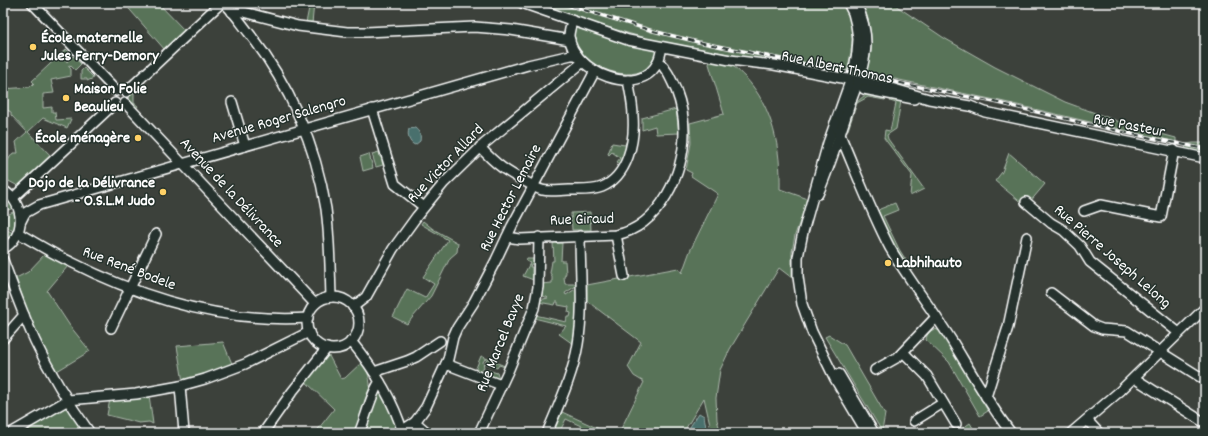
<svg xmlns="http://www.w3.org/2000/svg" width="1208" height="436" font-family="Dekko,sans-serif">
<rect width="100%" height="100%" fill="#3c413b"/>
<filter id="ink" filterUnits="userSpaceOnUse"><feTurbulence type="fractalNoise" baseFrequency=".025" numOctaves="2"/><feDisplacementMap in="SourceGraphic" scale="8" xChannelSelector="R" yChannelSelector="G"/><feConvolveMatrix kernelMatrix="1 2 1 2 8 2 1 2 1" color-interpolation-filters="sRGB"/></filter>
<g filter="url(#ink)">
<g fill="#597359" stroke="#acb9ac">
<path d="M124,3H158L186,32L165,50Z"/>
<path d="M310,3H314L312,24L306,23Z"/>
<path d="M535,3H843C857,29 852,49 846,76L648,39L600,25Z"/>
<path d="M861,3H892L944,38L995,67L1065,102L1131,126L1176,138V142L1000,101L866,73C867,66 870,59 871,52C872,36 870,17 861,3Z"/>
<path d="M575,28H577L616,40L656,49C659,55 656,58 652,63C631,92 561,57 575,28Z"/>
<path d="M66,49L72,55L66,60L67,62L73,56L81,64L75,70L70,65L68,66L71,69V76L51,80L54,93L43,94V108L52,107V112H55L56,120L71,119L67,128L43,118L28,132L52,157L20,187L3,178V167L13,153H18L16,142L27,132L11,115V112L3,108V89L30,87L34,83L32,81Z"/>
<path d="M710,61C717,63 727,63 734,67C738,69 741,74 745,77C773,107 781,149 780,189L808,199L795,235L792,252V278L779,268L730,349L720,370L716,398L717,420L721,433H712L704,398L683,433H619L644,382L634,376L628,367L641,342L587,301V285L678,268L682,273L690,251L718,194L691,176L692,173L686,170L691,143L690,123L724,114L709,64Z"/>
<path d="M84,68L94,78L87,81V79H81V71Z"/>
<path d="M136,85L138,89L134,92V103L138,106L136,109L130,103L129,94Z"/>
<path d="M868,94L886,98L885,100L868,97L857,103L848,130H846C851,116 853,100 868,94Z"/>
<path d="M891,99L901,101L896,129L887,135L888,139L924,189L910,196L912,175L884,138L885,130L890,131L896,103L890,101Z"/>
<path d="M676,109L679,133L656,134L655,126L642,130V118Z"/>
<path d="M627,140H629L621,165L617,162L620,158L612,152L609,155L608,154L612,143L625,145Z"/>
<path d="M1193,143H1205V153L1185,149L1187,144Z"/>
<path d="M379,152L380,157L383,156L384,160L382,161L383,165L376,167L372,154Z"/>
<path d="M1009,153L1045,184L1029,203L1023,204L995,181L1002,172Z"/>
<path d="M369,154L373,168L363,171L360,157Z"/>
<path d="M3,196L11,203L14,208L8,210L3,208Z"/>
<path d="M895,203L898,210L883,216L899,249L909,265L907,266L893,243L878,211L880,209Z"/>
<path d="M15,211L16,217L14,231L6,227L7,217L9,214Z"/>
<path d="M590,212L591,230H572L571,213Z"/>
<path d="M423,221L433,229L458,243L457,252L450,258L431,296L407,324L393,317L407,289L425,298L434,284L423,277L448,240L421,224Z"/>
<path d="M5,229L13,233L3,243V231Z"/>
<path d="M553,243H562L561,261H565L566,273L564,277L565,284H576V286L565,293L566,295L577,288V313L573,344L559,334L566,326L534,318L535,315L566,322L567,317H570L571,313L568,312L569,307L558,305V302H556L555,305L538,302L539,300L548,298L547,297H545L544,296L539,298L541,284L552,283V276L550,273L552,261H554Z"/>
<path d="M46,253L68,266L47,291L70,326L90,351L57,371C38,343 27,310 16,278L28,272Z"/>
<path d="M527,259H535L534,264H531L530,267H532V274L534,275L536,281L523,276L530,263L526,261Z"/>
<path d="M935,329L940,331L945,339L988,411L980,416L949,362L926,340C927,333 929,331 935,329Z"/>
<path d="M829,335L845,345L885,414L882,431L884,433H883L825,337Z"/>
<path d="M223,342L233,366L183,382L177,346Z"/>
<path d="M329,356L341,379L345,378L362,362C379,386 365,408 356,433H315L334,409L304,380L324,357Z"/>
<path d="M481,356L507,367V368H504L505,367L499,365L497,368L485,363L487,360L485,359L483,362L484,367L476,374L474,373Z"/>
<path d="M485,369L497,373V372L499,379L478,374L484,371Z"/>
<path d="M379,392C384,396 395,418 396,424C396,428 394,431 392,433H361L377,393Z"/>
<path d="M149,395L153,424L149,422L139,423L107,415L110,399Z"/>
<path d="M62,406L68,409L85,433H31L27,425Z"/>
<path d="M562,412L608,433H596L566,419L559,433H553Z"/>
<path d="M970,423L976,433H956Z"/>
</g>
<g fill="#4a706d" stroke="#92a9a7">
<path d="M415,128C420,132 421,135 420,141L415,145C409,143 407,135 409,129Z"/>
<path d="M699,413L704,416L707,433H686Z"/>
</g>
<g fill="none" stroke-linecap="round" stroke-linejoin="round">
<defs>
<g id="minor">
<path d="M32,3L116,91"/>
<path d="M224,3C234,12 241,23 249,33C289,84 316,145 326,209C330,239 330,268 331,297"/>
<path d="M522,3L628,40L730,60L774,65L884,86L929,99L970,106L985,112L1205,158"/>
<path d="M848,3L853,13L856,25L858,39L857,53L853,73L828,143L803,232L798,257V277L802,304L812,332L835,379L867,433"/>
<path d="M232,12H244L298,26L347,32H366L475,27L511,30L570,40"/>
<path d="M572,21C571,26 569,31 569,36C572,72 640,100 658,62C660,57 661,52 662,47"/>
<path d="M864,89L914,99"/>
<path d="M126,92L221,3"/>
<path d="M232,102L245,146"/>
<path d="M125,103L315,304"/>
<path d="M372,109L395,184L424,207"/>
<path d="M835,123C853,164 869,208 890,248C909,280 932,309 952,341C971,372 989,404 1011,433"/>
<path d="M480,147C496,165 507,172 528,183C533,185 537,189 542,190C550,192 561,190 569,190C580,190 592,191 602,187C628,176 635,141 633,116C633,104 630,92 628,80"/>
<path d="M3,190C26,204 26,236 3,249"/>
<path d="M818,194C831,164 840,134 850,104C857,85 865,65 866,44C866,29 862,16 856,3"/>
<path d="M13,198L115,103"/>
<path d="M1026,202L1051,223L1063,230L1080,246L1090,262L1179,333"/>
<path d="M1084,211L1101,205L1161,217L1174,150"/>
<path d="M21,221L25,213L39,205L528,65L571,55H577"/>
<path d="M18,233C36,243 53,254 71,262C144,299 225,323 308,318"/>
<path d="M616,235L624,276"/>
<path d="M507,237L520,239L616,235C660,226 684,173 684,132C684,117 681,103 676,90C671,79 667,69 658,61"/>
<path d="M3,260C13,287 23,315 35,341C50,373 69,404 90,433"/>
<path d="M1051,293L1094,326L1102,329L1127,331L1205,380"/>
<circle cx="333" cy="323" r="26"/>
<path d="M353,307L366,297L393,249L417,216L444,183L484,144L583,62"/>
<path d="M111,328L156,234"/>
<path d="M3,339L24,315"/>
<path d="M351,341C374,369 393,399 403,433"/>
<path d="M903,352L927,376L956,424"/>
<path d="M446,364L501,385"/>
<path d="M875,370L898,357L936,317"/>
<path d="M374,372L407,361L416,357L440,341"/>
<path d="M839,374L874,433"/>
<path d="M1134,378L1205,423"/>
<path d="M180,386L184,432"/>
<path d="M986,397L1008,327L1027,237"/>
<path d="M1087,420L1099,433"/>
<path d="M914,421L943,403"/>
<path d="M415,422L428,433"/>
<path d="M11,433L68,400L136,394L180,386L205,379L245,364L309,332"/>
<path d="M263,433L292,392L327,348"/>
<path d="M359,433C365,421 372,390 380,382"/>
<path d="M398,433L415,422L426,407L448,359L453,337L457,328L474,302L496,260L512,226L595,71"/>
<path d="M479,433L509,369L534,308L538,287L539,237"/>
<path d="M547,433C559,404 573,375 578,344C584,309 580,271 580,236"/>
<path d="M1071,433L1120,391L1205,308"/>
</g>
</defs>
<use href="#minor" stroke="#fff" stroke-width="12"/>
<use href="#minor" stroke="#26332d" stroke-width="9"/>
<defs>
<path id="rail" d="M561,3L653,31L698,42L994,102L1127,133L1205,149"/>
</defs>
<use href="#rail" stroke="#fff" stroke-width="3.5"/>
<use href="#rail" stroke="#26332d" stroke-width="2" stroke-dasharray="6" stroke-linecap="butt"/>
</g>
</g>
<g fill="#ffd166" stroke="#26332d" stroke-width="1.5">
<circle cx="33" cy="47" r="4"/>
<circle cx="66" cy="98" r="4"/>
<circle cx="138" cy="138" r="4"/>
<circle cx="163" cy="192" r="4"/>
<circle cx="888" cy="263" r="4"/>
</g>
<g text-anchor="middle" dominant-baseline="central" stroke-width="3" stroke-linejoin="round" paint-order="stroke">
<g font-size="16" font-weight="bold" fill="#fff" stroke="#26332d" text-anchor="start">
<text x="41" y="38">École maternelle<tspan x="41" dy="18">Jules Ferry-Demory</tspan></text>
<text x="74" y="89">Maison Folie<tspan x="74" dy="18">Beaulieu</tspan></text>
<text x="130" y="138" text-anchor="end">École ménagère</text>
<text x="155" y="183" text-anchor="end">Dojo de la Délivrance<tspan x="155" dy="18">- O.S.L.M Judo</tspan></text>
<text x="896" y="263">Labhihauto</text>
</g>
<g font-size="16" fill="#fff" stroke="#26332d">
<text transform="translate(837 68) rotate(12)">Rue Albert Thomas</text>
<text transform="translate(279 120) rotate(-16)">Avenue Roger Salengro</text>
<text transform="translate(1129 126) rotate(11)">Rue Pasteur</text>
<text transform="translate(446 164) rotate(-46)">Rue Victor Allard</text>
<text transform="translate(231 193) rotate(47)">Avenue de la Délivrance</text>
<text transform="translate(511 198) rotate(-63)">Rue Hector Lemaire</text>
<text transform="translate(582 220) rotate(-2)">Rue Giraud</text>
<text transform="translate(1112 257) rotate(41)">Rue Pierre Joseph Lelong</text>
<text transform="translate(129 269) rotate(21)">Rue René Bodele</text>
<text transform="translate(501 343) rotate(-68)">Rue Marcel Bavye</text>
</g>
</g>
<rect width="1208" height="436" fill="none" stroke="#26332d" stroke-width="16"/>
<rect x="8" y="8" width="1192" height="420" fill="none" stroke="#fff" stroke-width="1.5" filter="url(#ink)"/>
</svg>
